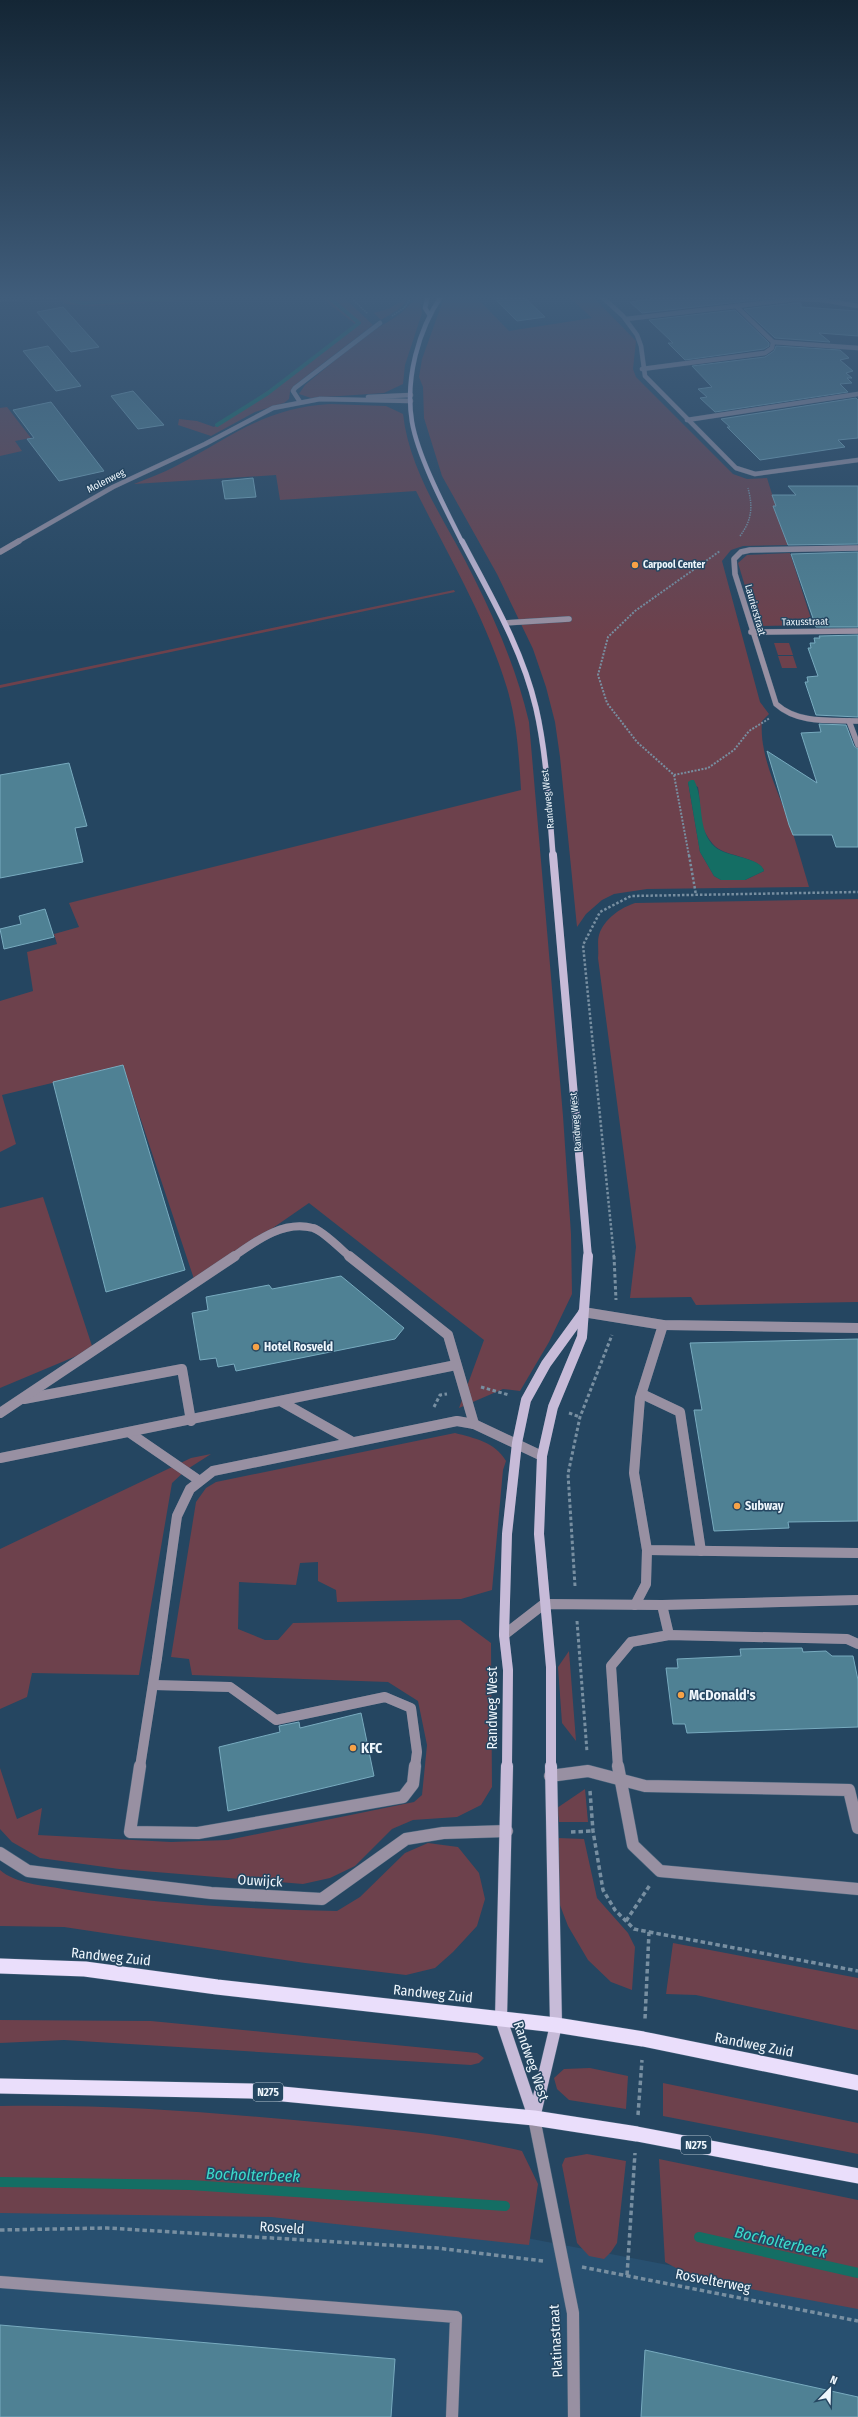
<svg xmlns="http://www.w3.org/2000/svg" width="858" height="2417" font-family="'Fira Sans Condensed',sans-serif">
<rect width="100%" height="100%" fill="#254661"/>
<path fill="#285070" d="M0,2201H144L516,2236L858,2301V2417H0Z"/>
<g fill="#6d414c" fill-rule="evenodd">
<path d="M123,295H261L91,306L66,304L58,299Z"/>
<path d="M318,295H341L373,325L295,385L290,392L289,399L284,403L255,412L211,436L178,425L179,419L197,421L214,427L294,373L355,324Z"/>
<path d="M405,295H408C406,307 391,314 381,320L374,313L388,309L404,300Z"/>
<path d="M416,295H422L420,304L422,313L405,365L403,384L384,393L311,398L299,394L305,385C325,369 344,352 364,337C381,324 407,315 416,295Z"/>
<path d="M445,295H474L509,331L592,318L567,295H591L636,341L633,369L636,377L733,474L747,479L767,478L788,545L743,546L731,550L722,561L760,702L769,714L762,721C759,754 777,789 788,819C796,841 802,864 809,887L647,889L614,894L602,900L586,914L577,927L560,757L555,722L546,687L533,649L497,574L442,476L424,418L423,387L419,377L422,359ZM688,782L698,787C700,797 700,822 704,830C706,835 712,844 716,847C726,856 761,858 764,871L745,880H721L714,876L700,852Z"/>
<path d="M330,404L386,406L403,414C410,475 448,524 474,578C497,624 517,671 529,722L563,1116L571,1234L572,1294L549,1342L520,1391L503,1389L459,1408L484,1340L309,1203L195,1282L123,1066L2,1095L16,1144L0,1152V1001L33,991L27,952L57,944L54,934L79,927L69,903L521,790C519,756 517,721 507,688C486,618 448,555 416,491L280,500L276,475L134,484C148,478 163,473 176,466C232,437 263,408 330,404Z"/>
<path d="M7,407L31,438L15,441L22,451L0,456V408Z"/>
<path d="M790,553L813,625L757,626L738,563L747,555Z"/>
<path d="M454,590L455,592L0,688V685Z"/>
<path d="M774,643H789L793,655H778Z"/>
<path d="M778,656H793L797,668H782Z"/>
<path d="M858,899V1302L696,1305L691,1297L630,1298L636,1247L598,958C599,951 597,942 599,935C604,919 620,908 635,903Z"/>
<path d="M43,1197L93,1349L0,1388V1208Z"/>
<path d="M455,1433C474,1438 495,1442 506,1461L503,1470L492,1590L461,1599L337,1602L336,1590L318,1581V1562L300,1563L296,1585L239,1582L238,1629L265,1640H278L293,1623L460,1620L491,1643L492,1787L481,1805L457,1817L413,1820L392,1829L355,1866L330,1878L303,1884L119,1869L40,1858L12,1842L0,1829V1768L17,1819L42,1808L38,1835L171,1842L228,1840L414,1802L422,1795L427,1745L418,1701L388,1682L192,1675L189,1659L171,1657L196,1502L206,1488L216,1482Z"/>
<path d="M211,1454L186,1470L172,1483L139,1675L32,1673L27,1697L0,1709V1549L191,1458Z"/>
<path d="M569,1651L576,1741L562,1723L558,1667Z"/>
<path d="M585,1789L588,1822H559L557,1808Z"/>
<path d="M558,1838L584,1839L597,1898L628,1933L635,1947L632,1990L611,1982L588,1960L568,1926L558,1900Z"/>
<path d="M428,1843L458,1847L479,1873L485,1899L477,1926L453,1952L435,1968L406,1975L305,1963L64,1927L0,1926V1870C16,1884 42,1885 63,1889C153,1904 246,1909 337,1911L360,1897L405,1853Z"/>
<path d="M673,1943L858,1978V2030L696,1995L666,1994Z"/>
<path d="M0,2020L151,2021L477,2053L484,2058L479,2063L471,2065L64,2040L0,2043Z"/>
<path d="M590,2068L628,2076L626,2109L569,2100L557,2089L554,2078L564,2069Z"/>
<path d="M663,2083L858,2123V2154L663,2116Z"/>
<path d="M0,2106C98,2104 196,2111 294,2120C370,2127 447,2133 522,2151L538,2184L529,2245L271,2217L0,2213Z"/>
<path d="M587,2154L626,2161L617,2243L611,2252L604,2259L589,2256L577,2243L562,2165L565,2158Z"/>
<path d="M659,2159L858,2200V2309L696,2279L665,2262Z"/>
</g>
<path fill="#146e64" d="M691,780H694C705,801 696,830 715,847C726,857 761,857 764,871L745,880H721L714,876L700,852L688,782Z"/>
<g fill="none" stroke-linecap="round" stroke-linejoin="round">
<g stroke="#146e64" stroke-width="4">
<path d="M64,295L72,301L83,303L238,295"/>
<path d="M217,425L268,393L359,323L326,295"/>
</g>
<g stroke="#146e64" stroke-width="10">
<path d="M0,2182L190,2185L505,2206"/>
<path d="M699,2237L858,2273"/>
</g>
</g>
<g fill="#4f8194" stroke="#78abbf">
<path d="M491,295H522L545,317L517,321Z"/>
<path d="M680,295H800L642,313L630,302Z"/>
<path d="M795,303H801V307L858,311V336L819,333L830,342L775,338L744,309Z"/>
<path d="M63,307L99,347L71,352L37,312Z"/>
<path d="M735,310L769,343V346L764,349L685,360L668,343H673L649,320Z"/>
<path d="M48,346L81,386L56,391L23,351Z"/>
<path d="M776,346L840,350L849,358L840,360L853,371L846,373L852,378H847L852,383L840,384L848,392L715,412L700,398L707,397L698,389L712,387L692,366L765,357L774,351Z"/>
<path d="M133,391L164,425L138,429L111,396Z"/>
<path d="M856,398L858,400V438L838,440L845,447L760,460L727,427H730L721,419Z"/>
<path d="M51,402L104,471L59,481L27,439L34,438L13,410Z"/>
<path d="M253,478L256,497L225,499L222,481Z"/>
<path d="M788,486H858V544L788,545L773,506H776L772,495H796Z"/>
<path d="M858,552V627H816L791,554Z"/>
<path d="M858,635V717L816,715L805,682H808L807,677L818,676L808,648H811L810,643H815L814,638H820L819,636Z"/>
<path d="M819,724L846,725L854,746L858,749V847H836L832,835H793L789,825L767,751L817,783L801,733L821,732Z"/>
<path d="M69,763L87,826L75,828L83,862L0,878V775Z"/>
<path d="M45,909L54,937L4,949L0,929L21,924L19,916Z"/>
<path d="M123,1065L185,1270L106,1292L53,1082Z"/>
<path d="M341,1276L404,1328L395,1339L236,1371L234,1364L218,1367L216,1358L200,1360L192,1313L208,1310L206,1297L269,1285L272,1289Z"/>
<path d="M858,1339V1521L788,1522L789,1528L714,1531L694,1410H702L690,1343Z"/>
<path d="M802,1648L803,1652L826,1651L832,1656H853L858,1680V1727L687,1733L685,1724H673L666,1668H678L677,1659L741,1656L740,1649Z"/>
<path d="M361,1713L374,1776L228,1811L219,1747L280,1732L279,1726L299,1722L300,1728Z"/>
<path d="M0,2325L395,2359L391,2417H0Z"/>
<path d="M645,2350L858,2397V2417H641Z"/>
</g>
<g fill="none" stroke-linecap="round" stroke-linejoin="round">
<defs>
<path id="lane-far3" d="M505,623L569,619"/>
<path id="lane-far2" d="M233,1257C256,1241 283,1220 313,1228C322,1230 342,1250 350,1257"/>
<g id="lane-far1">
<path d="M349,1256L448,1335L474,1424"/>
<path d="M583,1312L663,1325L858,1328"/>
<path d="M663,1325L640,1398L634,1473L647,1550L858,1553"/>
<path d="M642,1394L680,1412L701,1551"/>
<path d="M24,1399L182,1369L191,1421"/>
<path d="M282,1402L351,1441"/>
<path d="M0,1413L235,1256"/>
<path d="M130,1433L197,1479"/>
<path d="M0,1458L456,1365"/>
<path d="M635,1605L646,1584L647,1550"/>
<path d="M662,1605L669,1635"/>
<path d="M504,1635L544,1604L662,1605L858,1600"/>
<path d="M153,1685L230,1687L276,1720L385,1697L411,1708L417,1752L415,1767"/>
<path d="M140,1767L157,1658"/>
<path d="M618,1767L611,1666L631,1642L669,1635L847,1639L858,1644"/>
</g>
<g id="lane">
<path d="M140,1766L130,1832L198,1833L403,1797L413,1784L415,1766"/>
<path d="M618,1766L633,1845L660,1871L858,1889"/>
<path d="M550,1776L588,1771L645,1786L849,1790L858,1828"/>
<path d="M0,2282L456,2317L452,2417"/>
</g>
<g id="street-far3">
<path d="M600,295L623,316L637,335L641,346L645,376L736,468L755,474L858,460"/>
<path d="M626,319L795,299L823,300L858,306"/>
<path d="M773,342L858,348"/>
<path d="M642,369L765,353L772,348L773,342L736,306"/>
<path d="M368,397L411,395"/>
<path d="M300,402L293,391L295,388L380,323"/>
<path d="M687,420L858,394"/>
<path d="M17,542L113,487L205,444L273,408L320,399L411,401"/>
</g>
<g id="street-far2">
<path d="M858,548L750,550L741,552L734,559L735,574L776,704C798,724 830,720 858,721"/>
<path d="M0,552L19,541"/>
<path d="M751,632L858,631"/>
<path d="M849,721L858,745"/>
</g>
<path id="street-far1" d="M157,1658L177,1516L190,1489L213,1471L457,1421L474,1424L542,1456"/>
<g id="street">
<path d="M0,1853L28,1871L211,1893L322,1899L406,1839L443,1833L507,1831"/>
<path d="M534,2118L573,2313L574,2417"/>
</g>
<g id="secondary-far4">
<path d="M428,295L425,308L429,314"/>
<path d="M442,295C418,330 405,379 412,422C418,457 446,510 462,542"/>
</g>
<path id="secondary-far3" d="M462,541C490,595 522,648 536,708C547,756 549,807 553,856"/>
<path id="secondary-far2" d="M553,855L588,1257"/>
<g id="secondary-far1">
<path d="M507,1767L508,1670L504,1635L507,1534L517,1443L526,1400L546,1364L583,1313"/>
<path d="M551,1767V1667L539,1534L542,1456L553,1407L582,1337L588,1256"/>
</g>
<g id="secondary">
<path d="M507,1766L501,2019L534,2117"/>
<path d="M534,2118L556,2025L551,1766"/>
</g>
<g id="primary">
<path d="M0,1966L85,1969L217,1987L556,2025L643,2039L858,2083"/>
<path d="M0,2086L251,2091L534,2118L637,2134L858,2176"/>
</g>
</defs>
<use href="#lane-far3" stroke="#45627a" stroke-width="6"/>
<use href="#lane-far2" stroke="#45627a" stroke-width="8"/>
<use href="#lane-far1" stroke="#45627a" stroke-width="10"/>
<use href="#lane" stroke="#45627a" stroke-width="13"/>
<use href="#street-far3" stroke="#45627a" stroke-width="5"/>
<use href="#street-far2" stroke="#45627a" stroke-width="6"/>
<use href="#street-far1" stroke="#45627a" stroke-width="10"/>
<use href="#street" stroke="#45627a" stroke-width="13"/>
<use href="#secondary-far4" stroke="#45627a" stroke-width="5"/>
<use href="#secondary-far3" stroke="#45627a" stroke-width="6"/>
<use href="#secondary-far2" stroke="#45627a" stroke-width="8"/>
<use href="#secondary-far1" stroke="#45627a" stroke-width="10"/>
<use href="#secondary" stroke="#45627a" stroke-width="13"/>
<use href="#primary" stroke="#45627a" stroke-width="16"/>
<g stroke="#788fa1" stroke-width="1.5" stroke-dasharray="1.5 1" stroke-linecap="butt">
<path d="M348,295L368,314"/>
<path d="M0,301L111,295"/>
<path d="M392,316L404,308L410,300"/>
<path d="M740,536C752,520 753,507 748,488"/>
</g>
<g stroke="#788fa1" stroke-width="2" stroke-dasharray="2 1.5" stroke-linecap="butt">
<path d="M674,775L708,768L734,750L749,731L770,718"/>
<path d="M689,856L674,775L637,742L607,703L598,675L608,637L635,611L720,551"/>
</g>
<g stroke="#788fa1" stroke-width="2.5" stroke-dasharray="2.5 2" stroke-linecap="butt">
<path d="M689,855L696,895"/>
<path d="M614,1257L583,945L600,912L631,896L858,892"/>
</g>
<g stroke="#788fa1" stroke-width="3" stroke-dasharray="3.5 2.5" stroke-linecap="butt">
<path d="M614,1256L616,1300"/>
<path d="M481,1387L509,1395"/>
<path d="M434,1407L440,1395L447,1394"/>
<path d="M569,1413L580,1417"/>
<path d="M575,1586L568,1474L580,1417L612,1335"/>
<path d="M577,1621L587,1752"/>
</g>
<g stroke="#788fa1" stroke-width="3.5" stroke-dasharray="4.5 3" stroke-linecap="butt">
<path d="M590,1791L593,1831L603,1890L615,1910L634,1929L649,1932L645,2019"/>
<path d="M571,1832L593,1831"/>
<path d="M626,1921L650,1885"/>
<path d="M649,1932L858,1971"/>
<path d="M638,2115L642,2060"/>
<path d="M0,2230L107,2228L437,2248L543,2261"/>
<path d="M582,2267L858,2321"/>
<path d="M627,2275L635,2153"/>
</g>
<use href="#lane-far3" stroke="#9890a2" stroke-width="5.5"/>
<use href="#lane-far2" stroke="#9890a2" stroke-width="8"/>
<use href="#lane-far1" stroke="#9890a2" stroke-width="10"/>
<use href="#lane" stroke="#9890a2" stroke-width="12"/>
<use href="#street-far3" stroke="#9890a2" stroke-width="4.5"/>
<use href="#street-far2" stroke="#9890a2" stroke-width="5.5"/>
<use href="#street-far1" stroke="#9890a2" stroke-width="10"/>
<use href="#street" stroke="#9890a2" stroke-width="12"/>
<use href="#secondary-far4" stroke="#c7bbd8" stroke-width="4.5"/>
<use href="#secondary-far3" stroke="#c7bbd8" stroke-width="5.5"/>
<use href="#secondary-far2" stroke="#c7bbd8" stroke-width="8"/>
<use href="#secondary-far1" stroke="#c7bbd8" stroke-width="10"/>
<use href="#secondary" stroke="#c7bbd8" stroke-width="12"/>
<use href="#primary" stroke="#eadefb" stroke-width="15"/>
</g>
<linearGradient id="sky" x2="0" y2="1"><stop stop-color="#142635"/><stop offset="0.47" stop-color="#405d7b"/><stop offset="1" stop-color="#405d7b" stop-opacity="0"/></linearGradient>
<rect width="858" height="633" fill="url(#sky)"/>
<g fill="#f6a247" stroke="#254661" stroke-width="1.5">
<circle cx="635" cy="565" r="4"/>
<circle cx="256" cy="1347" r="4"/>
<circle cx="737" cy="1506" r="4"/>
<circle cx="681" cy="1695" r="4"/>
<circle cx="353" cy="1748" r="4"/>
</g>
<g text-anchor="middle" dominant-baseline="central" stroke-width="3" stroke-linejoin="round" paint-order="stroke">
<g font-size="10" fill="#eef6fc" stroke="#254661">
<text transform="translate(106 481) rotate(-27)">Molenweg</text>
<text transform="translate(755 610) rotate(74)">Laurierstraat</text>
<text transform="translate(805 622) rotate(-1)">Taxusstraat</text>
<text transform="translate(548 799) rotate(-96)">Randweg West</text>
<text transform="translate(576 1122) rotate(-95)">Randweg West</text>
</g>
<g font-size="10" font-weight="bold" fill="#eef6fc" stroke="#254661" text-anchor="start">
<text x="643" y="565">Carpool Center</text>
</g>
<g fill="#254661" stroke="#b2c1ce" stroke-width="1">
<rect x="253" y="2083" width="30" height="18" rx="3"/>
<rect x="681" y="2136" width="30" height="18" rx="3"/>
</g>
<g font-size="11" font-weight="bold" fill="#eef6fc">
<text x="268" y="2092">N275</text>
<text x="696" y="2145">N275</text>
</g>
<g font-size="12" font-weight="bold" fill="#eef6fc" stroke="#254661" text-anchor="start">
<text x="264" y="1347">Hotel Rosveld</text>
<text x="745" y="1506">Subway</text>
</g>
<g font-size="14" font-weight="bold" fill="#eef6fc" stroke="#254661" text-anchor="start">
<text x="689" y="1695">McDonald's</text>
<text x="361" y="1748">KFC</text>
</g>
<g font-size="14" fill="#eef6fc" stroke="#254661">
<text transform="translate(492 1708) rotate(-90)">Randweg West</text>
<text transform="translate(260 1881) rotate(3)">Ouwijck</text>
<text transform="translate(111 1957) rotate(6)">Randweg Zuid</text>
<text transform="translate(433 1994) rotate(6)">Randweg Zuid</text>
<text transform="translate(754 2045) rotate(11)">Randweg Zuid</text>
<text transform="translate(531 2061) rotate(71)">Randweg West</text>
<text transform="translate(282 2228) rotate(4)">Rosveld</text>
<text transform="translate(713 2281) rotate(11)">Rosvelterweg</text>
<text transform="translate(556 2341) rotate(-93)">Platinastraat</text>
</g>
<g font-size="16" font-style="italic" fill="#3cdccb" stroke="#254661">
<text transform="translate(253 2175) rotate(2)">Bocholterbeek</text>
<text transform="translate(781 2242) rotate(13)">Bocholterbeek</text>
</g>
</g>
<g transform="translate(830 2389) rotate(23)" stroke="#254661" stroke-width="3" paint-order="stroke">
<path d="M0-3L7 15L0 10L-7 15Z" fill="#eef6fc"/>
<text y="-6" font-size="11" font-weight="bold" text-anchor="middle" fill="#eef6fc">N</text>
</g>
</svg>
